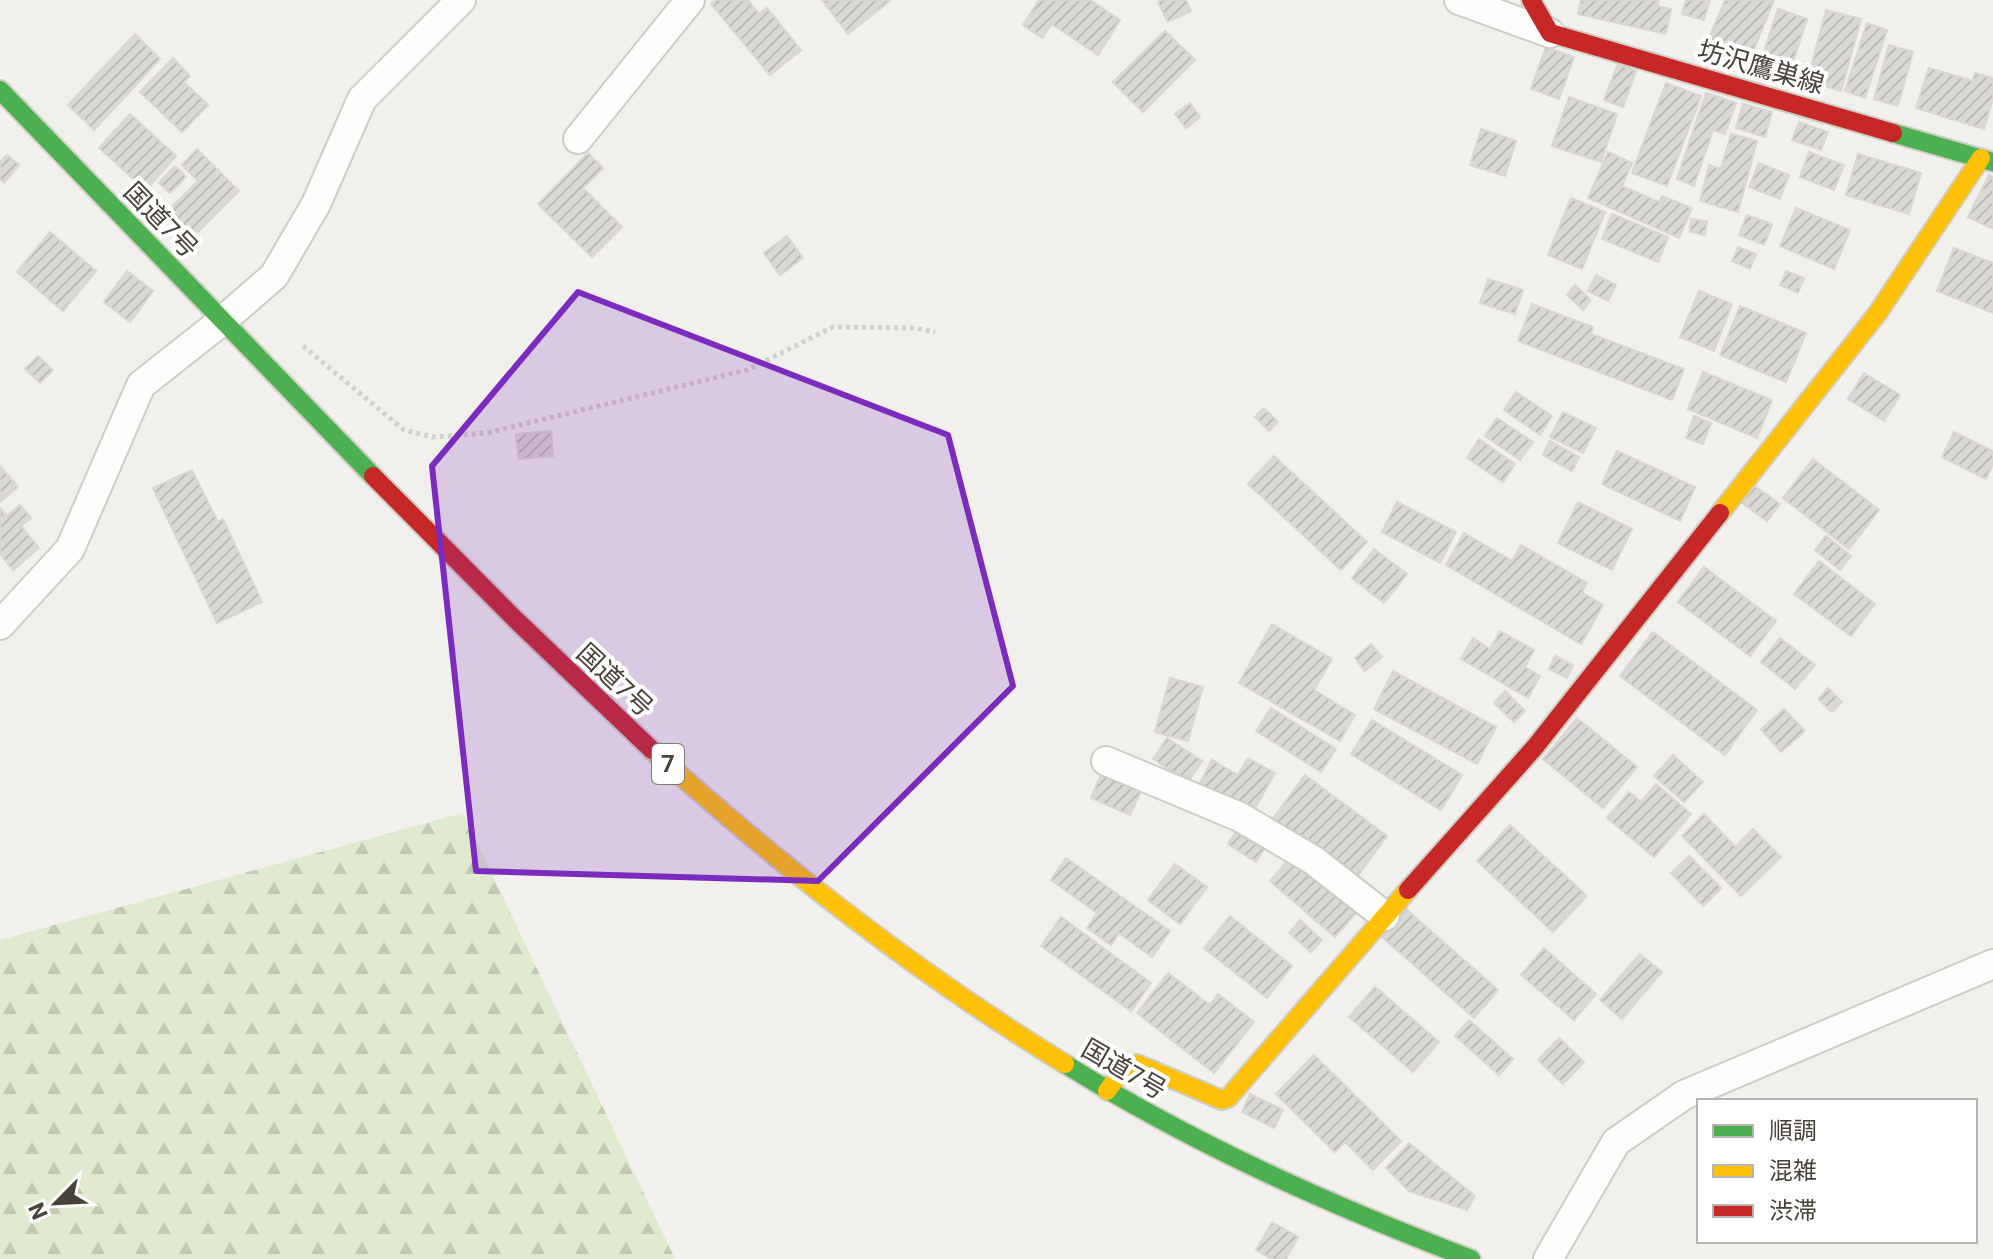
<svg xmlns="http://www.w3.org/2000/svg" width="1993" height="1259" font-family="Roboto,'Noto Sans JP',sans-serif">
<defs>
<pattern id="forest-firs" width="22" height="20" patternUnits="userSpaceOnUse" patternTransform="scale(2)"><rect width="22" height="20" fill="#e0eace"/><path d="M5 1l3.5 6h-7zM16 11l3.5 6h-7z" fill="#c2cab2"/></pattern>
<pattern id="building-hatch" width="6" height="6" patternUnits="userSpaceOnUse" patternTransform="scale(2)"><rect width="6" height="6" fill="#dbd9d5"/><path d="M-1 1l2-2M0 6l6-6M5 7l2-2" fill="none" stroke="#bdbbb8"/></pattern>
</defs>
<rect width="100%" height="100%" fill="#f2f0ec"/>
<path fill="url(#forest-firs)" d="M463,813L675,1259H0V940Z"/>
<g fill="url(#building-hatch)" stroke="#dad7d2" stroke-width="2">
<path d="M716,0H748L759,14L767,8L801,50L770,75L711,4Z"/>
<path d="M822,0H891L848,34Z"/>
<path d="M1039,0H1090L1120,20L1098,55L1052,24L1042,38L1023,25Z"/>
<path d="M1161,0H1186L1191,11L1168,22L1158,2Z"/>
<path d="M1581,0H1659L1657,6L1671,9L1666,34L1578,14Z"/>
<path d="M1686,0H1710L1704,20L1682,14Z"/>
<path d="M1725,0H1774L1749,62L1706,45Z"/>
<path d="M1778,9L1807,19L1788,77L1759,67Z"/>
<path d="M1826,10L1861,19L1841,91L1817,84L1821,70L1811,67Z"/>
<path d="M1867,23L1887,30L1865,98L1845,91Z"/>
<path d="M1165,31L1195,60L1143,112L1113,82Z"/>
<path d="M135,34L160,59L94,130L68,105Z"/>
<path d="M1889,45L1913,52L1898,106L1874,99Z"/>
<path d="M1546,47L1574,57L1559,99L1531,89Z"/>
<path d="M173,58L190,76L184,82L208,105L182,132L140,92Z"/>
<path d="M1618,64L1636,71L1623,107L1604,100Z"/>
<path d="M1929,68L1973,81L1975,73L1993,78V98L1984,129L1916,108Z"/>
<path d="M1666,83L1701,96L1667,186L1632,173Z"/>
<path d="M1706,93L1736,103L1725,134L1713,130L1694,186L1677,179Z"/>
<path d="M1569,97L1617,114L1601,162L1552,146Z"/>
<path d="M1190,103L1200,117L1186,128L1175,114Z"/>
<path d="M1743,104L1772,112L1765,137L1736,128Z"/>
<path d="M130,114L176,156L146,190L99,148Z"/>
<path d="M1799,122L1828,132L1821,150L1792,140Z"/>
<path d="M1481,129L1516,141L1505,176L1470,165Z"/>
<path d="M1731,134L1757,141L1738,212L1700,201L1709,165L1721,169Z"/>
<path d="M197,149L239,191L192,238L166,213L198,181L182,165Z"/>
<path d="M1608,152L1632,163L1622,186L1659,202L1662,196L1692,208L1679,238L1588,198Z"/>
<path d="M1809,152L1844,165L1834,190L1800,177Z"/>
<path d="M588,153L603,168L583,188L622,227L592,257L538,204Z"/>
<path d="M1858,154L1921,173L1909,214L1846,195Z"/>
<path d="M7,155L19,165L4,183L0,179V162Z"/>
<path d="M1759,163L1789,175L1780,199L1749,187Z"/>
<path d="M175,166L186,177L170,193L159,183Z"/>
<path d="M1989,175L1993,177V229L1968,217Z"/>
<path d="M1571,198L1605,212L1582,269L1548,255Z"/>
<path d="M1796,208L1850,230L1834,269L1780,246Z"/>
<path d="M1612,214L1668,237L1658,262L1602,239Z"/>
<path d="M1747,215L1772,224L1764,245L1739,235Z"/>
<path d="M1691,219L1707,221L1705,235L1690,232Z"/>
<path d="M50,232L96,271L63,311L17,272Z"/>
<path d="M787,236L803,258L780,275L764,253Z"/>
<path d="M1738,247L1756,254L1750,269L1732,261Z"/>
<path d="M1954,248L1993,263V313L1937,291Z"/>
<path d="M127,271L153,291L130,322L104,302Z"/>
<path d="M1786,271L1804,278L1798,293L1780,285Z"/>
<path d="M1596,275L1616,285L1608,301L1588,291Z"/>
<path d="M1488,279L1523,290L1515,314L1480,303Z"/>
<path d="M1575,285L1591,300L1583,310L1567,295Z"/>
<path d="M1699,291L1732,304L1714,351L1680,337Z"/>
<path d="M1532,304L1593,327L1591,334L1684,369L1672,400L1518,341Z"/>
<path d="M1740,306L1806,333L1786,382L1720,355Z"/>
<path d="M38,356L53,370L40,383L25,369Z"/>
<path d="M1703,372L1772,400L1757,438L1688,409Z"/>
<path d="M1864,373L1900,395L1884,421L1848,399Z"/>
<path d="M1516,392L1552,416L1540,435L1504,410Z"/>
<path d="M1264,408L1278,422L1269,431L1255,417Z"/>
<path d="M1563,412L1596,428L1583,453L1550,437Z"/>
<path d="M1694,416L1711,423L1703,444L1686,438Z"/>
<path d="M1497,418L1533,442L1520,460L1485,436Z"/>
<path d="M551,431L553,456L519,459L516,434Z"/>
<path d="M1954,432L1993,451V464L1986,479L1942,457Z"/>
<path d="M1479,439L1515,464L1503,482L1467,458Z"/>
<path d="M1550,441L1579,457L1572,471L1543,455Z"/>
<path d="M1617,451L1695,487L1680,521L1602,484Z"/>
<path d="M1274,456L1367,542L1341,570L1248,484Z"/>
<path d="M1813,459L1879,510L1849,549L1783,498Z"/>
<path d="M0,466L18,487L0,502Z"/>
<path d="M192,470L218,522L223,519L262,602L217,623L153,488Z"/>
<path d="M1755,486L1780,504L1767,521L1742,503Z"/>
<path d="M1397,502L1456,532L1440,563L1382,532Z"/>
<path d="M1578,502L1632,529L1612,570L1558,543Z"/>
<path d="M20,505L31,518L21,526L39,548L13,570L0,554V508L7,516Z"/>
<path d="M1464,533L1512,561L1521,545L1587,583L1582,592L1603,605L1581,644L1446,565Z"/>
<path d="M1826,536L1851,556L1840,570L1815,550Z"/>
<path d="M1374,549L1407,574L1384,603L1352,578Z"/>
<path d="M1819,561L1875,604L1851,636L1794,594Z"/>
<path d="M1704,567L1776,621L1750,656L1678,602Z"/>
<path d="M1272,624L1332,659L1314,690L1355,715L1340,741L1239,683Z"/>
<path d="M1500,631L1534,650L1525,667L1540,676L1528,698L1461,659L1473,638L1490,649Z"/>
<path d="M1653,632L1757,710L1725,755L1620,676Z"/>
<path d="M1780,638L1815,665L1795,689L1761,662Z"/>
<path d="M1371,644L1382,657L1365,671L1355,658Z"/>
<path d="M1555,656L1573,665L1567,678L1549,669Z"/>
<path d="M1393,671L1496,727L1477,764L1374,709Z"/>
<path d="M1170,678L1203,687L1188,741L1155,732Z"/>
<path d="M1828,688L1842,702L1832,712L1818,699Z"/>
<path d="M1505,691L1525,711L1514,722L1494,703Z"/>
<path d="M1271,708L1336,749L1321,772L1256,731Z"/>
<path d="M1784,709L1805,731L1781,752L1761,729Z"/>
<path d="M1577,718L1637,767L1603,808L1543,759Z"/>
<path d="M1372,720L1462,775L1441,810L1351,754Z"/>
<path d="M1167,738L1202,761L1188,782L1153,759Z"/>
<path d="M1673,755L1703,782L1684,802L1654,776Z"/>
<path d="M1248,758L1275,773L1251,815L1199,785L1212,760L1238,775Z"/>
<path d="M1102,772L1142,789L1130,815L1091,798Z"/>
<path d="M1305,775L1387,836L1354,881L1272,820Z"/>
<path d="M1656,784L1691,814L1654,857L1607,818L1629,792L1641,802Z"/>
<path d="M1704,814L1735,847L1753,829L1781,857L1741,896L1682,836Z"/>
<path d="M1510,825L1587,896L1553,932L1477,861Z"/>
<path d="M1239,827L1267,845L1256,862L1228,844Z"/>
<path d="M1292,855L1357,912L1335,937L1270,881Z"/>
<path d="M1689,856L1721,888L1703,906L1671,873Z"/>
<path d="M1066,858L1170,931L1152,957L1119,933L1111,945L1087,928L1097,913L1051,880Z"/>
<path d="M1175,864L1207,887L1180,924L1148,900Z"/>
<path d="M1406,909L1498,990L1474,1018L1382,937Z"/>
<path d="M1230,916L1292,966L1267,998L1204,948Z"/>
<path d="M1061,917L1151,983L1131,1011L1041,946Z"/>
<path d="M1300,920L1322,940L1311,952L1289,933Z"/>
<path d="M1544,948L1596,994L1574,1020L1521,975Z"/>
<path d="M1640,954L1662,972L1622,1019L1600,1000Z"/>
<path d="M1168,973L1210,1005L1218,994L1254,1022L1214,1073L1137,1013Z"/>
<path d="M1375,987L1439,1042L1413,1072L1349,1017Z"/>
<path d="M1469,1020L1513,1059L1499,1075L1455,1036Z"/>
<path d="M1559,1038L1584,1062L1563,1084L1538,1060Z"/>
<path d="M1314,1055L1401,1141L1373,1170L1345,1142L1335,1152L1276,1094Z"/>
<path d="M1250,1094L1283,1110L1274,1128L1242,1112Z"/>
<path d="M1409,1143L1475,1196L1467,1210L1409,1191L1386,1168Z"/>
<path d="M1272,1222L1298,1237L1286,1259H1272L1256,1250Z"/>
</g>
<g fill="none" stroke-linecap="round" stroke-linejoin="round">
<defs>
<g id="street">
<path d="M1459,0L1550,33"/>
<path d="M578,139L690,0"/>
<path d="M0,625L70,549L141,385L222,321L274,276L316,204L362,99L461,0"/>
<path d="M1106,761L1240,817L1313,860L1385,916"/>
<path d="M1548,1259L1616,1142L1684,1095L1993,964"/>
</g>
<g id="fast">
<path d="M0,90L373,476"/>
<path d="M1893,133L1993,162"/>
<path d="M1065,1064C1193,1144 1330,1205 1471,1259"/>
</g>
<g id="slow">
<path d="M1720,513L1877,314L1981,158"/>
<path d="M652,750C784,869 914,971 1065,1064"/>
<path d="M1107,1091L1121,1072L1137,1064L1222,1100L1228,1098L1408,890"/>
</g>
<g id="jam">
<path d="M1531,0L1550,33L1893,133"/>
<path d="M373,476L516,620L652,750"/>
<path d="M1408,890L1535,747L1720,513"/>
</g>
</defs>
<use href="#street" stroke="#ceccc8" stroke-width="32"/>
<use href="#fast" stroke="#d0cdc3" stroke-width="22"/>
<use href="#slow" stroke="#d0cdc3" stroke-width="22"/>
<use href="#jam" stroke="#d0cdc3" stroke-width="22"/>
<path stroke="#d2d0cb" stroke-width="5" stroke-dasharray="4 4" stroke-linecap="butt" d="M303,346L404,430L433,437L487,433L747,370L833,327L915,328L935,332"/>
<use href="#street" stroke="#fdfdfc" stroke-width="28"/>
<use href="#fast" stroke="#4caf50" stroke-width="18"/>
<use href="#slow" stroke="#ffc107" stroke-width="18"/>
<use href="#jam" stroke="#c62828" stroke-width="18"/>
</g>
<path fill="#7b2cbf" fill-opacity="0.2" stroke="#7b2cbf" stroke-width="6" stroke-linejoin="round" d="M578,292L948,435L1013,686L818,881L476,871L432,466Z"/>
<g text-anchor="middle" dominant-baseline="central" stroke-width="8" stroke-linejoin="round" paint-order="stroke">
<rect fill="#fff" stroke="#7f7b74" stroke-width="2" x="652" y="744" width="32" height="40" rx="6"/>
<g font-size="24" font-weight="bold" fill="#484239">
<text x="668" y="764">7</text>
</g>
<g font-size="26" fill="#484239" stroke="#fff">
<text transform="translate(1761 67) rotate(16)">坊沢鷹巣線</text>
<text transform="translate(161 220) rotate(46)">国道7号</text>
<text transform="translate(615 680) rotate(43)">国道7号</text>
<text transform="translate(1124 1069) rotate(30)">国道7号</text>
</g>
</g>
<rect x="1697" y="1099" width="280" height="144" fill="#ffffff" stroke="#b6b3b0" stroke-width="2"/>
<rect x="1713" y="1125" width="40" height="12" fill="#4caf50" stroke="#b6b3b0" stroke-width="2"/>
<text x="1769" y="1139" font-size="24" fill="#484239">順調</text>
<rect x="1713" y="1165" width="40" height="12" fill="#ffc107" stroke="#b6b3b0" stroke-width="2"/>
<text x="1769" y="1179" font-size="24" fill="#484239">混雑</text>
<rect x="1713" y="1205" width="40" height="12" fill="#c62828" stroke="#b6b3b0" stroke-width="2"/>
<text x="1769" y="1219" font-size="24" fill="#484239">渋滞</text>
<g transform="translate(56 1203) rotate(246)" stroke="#ffffff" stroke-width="6" paint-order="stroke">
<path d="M0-6L14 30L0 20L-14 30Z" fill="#484239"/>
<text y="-12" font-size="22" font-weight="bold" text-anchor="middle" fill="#484239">N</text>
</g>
</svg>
